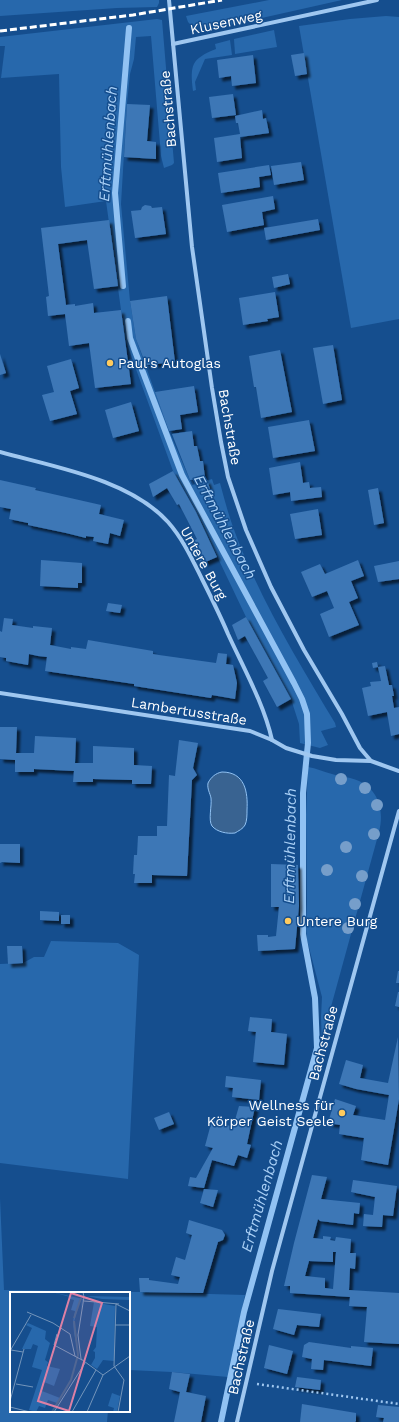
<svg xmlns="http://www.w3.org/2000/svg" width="399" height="1422" font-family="'Work Sans',sans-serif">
<defs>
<filter id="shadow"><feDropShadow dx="3.5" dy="3.5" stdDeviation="1" flood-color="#0009"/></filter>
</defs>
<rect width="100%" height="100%" fill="#154e8e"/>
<g fill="#2768ac">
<path d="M0,0H159V3L157,7L117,8L0,16Z"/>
<path d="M269,0H342L208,30L207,25L193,27L188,22L186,16Z"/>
<path d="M386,16L399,17V319L351,328L299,26L350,19Z"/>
<path d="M157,19L162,20L174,163L172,165L164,168L161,156L151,36L136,37L134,59L130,74L127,103L121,204L130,301L136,339L169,431L192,485L212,479L214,485L220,483C224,498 228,513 233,527C258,596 297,660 335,723L336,727L321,731L328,745L320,748L300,743L299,724L291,699L246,617L196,512L173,471L125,339L106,201L65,207L61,167L59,74L1,78L5,46H0V37Z"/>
<path d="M274,30L277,47L235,54L234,39Z"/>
<path d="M230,40L232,55L205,59L195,82L196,90L193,91C190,65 191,59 216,49L215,44Z"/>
<path d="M308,767C316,768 324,772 332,774C341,777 351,777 359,781C380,791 384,812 379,832L326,1025L328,1026L322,1049L321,1017L322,997L307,940L306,927L307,902L306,815Z"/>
<path d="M51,941L118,943L139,955L128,1179L0,1163V964L23,963L34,957H44Z"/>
<path d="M0,1198L4,1290L140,1292L245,1295L228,1377L172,1372L129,1370V1293H11V1411H108L107,1422H0Z"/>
</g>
<path fill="#396391" stroke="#91c2f3" d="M222,772C245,772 248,792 247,810C247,815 247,821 245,825C243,829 238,831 235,833C227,834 217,832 212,826C208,820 212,806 211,798C210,793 207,789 208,783C211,777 216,773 222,772Z"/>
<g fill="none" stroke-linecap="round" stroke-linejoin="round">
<g stroke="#91c2f3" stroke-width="6">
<path d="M123,286L115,193L129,28"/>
<path d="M128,321L130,338L182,475L294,683L302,699L307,714L308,743L303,793V934L315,998L317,1048L244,1312L221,1422"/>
</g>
</g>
<g fill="#3d77b6" fill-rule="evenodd" filter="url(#shadow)">
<path d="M304,53L307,74L295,76L291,55Z"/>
<path d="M253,55L256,83L232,86L231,76L219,78L217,60Z"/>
<path d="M233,94L236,115L212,118L209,97Z"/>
<path d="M127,104L150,105L147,141L156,142V159L124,157Z"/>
<path d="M262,110L263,119L266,118L269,133L240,137L242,158L217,162L214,138L240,134L238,123H236L235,116Z"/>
<path d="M301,162L304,180L274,185L271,166Z"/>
<path d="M269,165L271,175L259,177L260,187L221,193L218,173Z"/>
<path d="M273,196L275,209L262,212L264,225L227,232L222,205Z"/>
<path d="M145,205L151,206L152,208L162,207L166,234L135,238L131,211L141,210L142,207Z"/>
<path d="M318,219L320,230L266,240L264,228Z"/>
<path d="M109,220L118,286L94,289L87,240L58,244L66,305L75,304V306L93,303L94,313L121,310L131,384L95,388L89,343L69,346L65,314L48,316L46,297L49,296L41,228Z"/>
<path d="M288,274L290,284L274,288L272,277Z"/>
<path d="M275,292L279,317L267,319L268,321L243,325L239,298Z"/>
<path d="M167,296L175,362L146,365L136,339L130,301Z"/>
<path d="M333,345L342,400L323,404L313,348Z"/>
<path d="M280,350L292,412L261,418L256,387H254L249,356Z"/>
<path d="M0,354L6,373L0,375Z"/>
<path d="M71,359L79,388L70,391L77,414L50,421L42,395L54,392L47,366Z"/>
<path d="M194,386L198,412L180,415L182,429L169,431L155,392Z"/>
<path d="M131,402L139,431L113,438L105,410Z"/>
<path d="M309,420L315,451L273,458L268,427Z"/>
<path d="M192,431L194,446H197L200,461H203L205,478L190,480L172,434Z"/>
<path d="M300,462L303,483L309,482L310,488L321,487L322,497L291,501L290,492L273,495L269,468Z"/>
<path d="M173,471L196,512L217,557L201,564L192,546L195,545L193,541L197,539L179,504L177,505L167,488L153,497L149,484Z"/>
<path d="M0,480L36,488L35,490L101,505L99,514L124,520L120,536L110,533L108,544L93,541L94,537L86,536V538L66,533L28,525V523L9,519L11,509L0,507Z"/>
<path d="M207,480L210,489L202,491L199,483Z"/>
<path d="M378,488L384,523L374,525L368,490Z"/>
<path d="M318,509L322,535L295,539L290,514Z"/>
<path d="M41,560L82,563V583H78V588L40,586Z"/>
<path d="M358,560L364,576L351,581L358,598L349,602L359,625L329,637L320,614L334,608L327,591L312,597L301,572L320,564L325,574Z"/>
<path d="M399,561V579L378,582L374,566Z"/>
<path d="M108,603L122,605L120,613L106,611Z"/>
<path d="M246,617L291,699L277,707L263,681L268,678L245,636L238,640L232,625Z"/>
<path d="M4,618L13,619L12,625L33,628V626L52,628L50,645L71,649V647L86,649L88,640L153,651V654L159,655L216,663L218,653L227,654L226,664L233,665L237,683L235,699L212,695L211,698L134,686V684L45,671L47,657L38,656L29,654L28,665L6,661V658L0,657V631L2,632Z"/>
<path d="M377,662L378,667L385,666L389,685H392L394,696H392L394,708L399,707V734L391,736L387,712L368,716L362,688L371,686L370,682L381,681L378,667L373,668L372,663Z"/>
<path d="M0,727H17L16,753H34L35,736L76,738L75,763H93V746L134,748V765L152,766L151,784H132V780L93,779V782H73L74,771L34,769V772H15V760L0,759Z"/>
<path d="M179,740L198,743L193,768L197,775L192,780L187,876L152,875V883H134L135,874H133L134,855H137L138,836H157V826H167L169,775L175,776Z"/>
<path d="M0,844H20V863L2,862L0,863Z"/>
<path d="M271,864L298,865L299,906L295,949L258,951L257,935H268V937L276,936L279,907H271Z"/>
<path d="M40,911L59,912V921L40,920Z"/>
<rect x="61" y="915" width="9" height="9"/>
<path d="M7,946H22L23,963L8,964Z"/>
<path d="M398,971H399V983H396Z"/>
<path d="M398,992H399V1007L395,1006Z"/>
<path d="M250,1017L272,1019L271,1032L287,1034L284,1065L253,1062L256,1032L248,1031Z"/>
<path d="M398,1037L399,1099L388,1165L361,1160L364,1138L339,1134L340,1125L328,1123L335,1099L356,1106L353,1115L385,1120L389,1095L356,1089L339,1084L346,1060L363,1065L360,1078L388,1083Z"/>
<path d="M226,1076L261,1080L259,1100L232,1097L233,1088L225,1087Z"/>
<path d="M239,1106L255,1107L247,1144L251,1145L247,1158L238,1155L234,1166L212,1160L204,1188L188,1186L190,1177L196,1178L213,1148L205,1146L212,1120L233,1127Z"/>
<path d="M169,1112L174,1124L159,1130L154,1118Z"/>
<path d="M312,1175L327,1177L321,1199L360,1203L359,1214L354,1213L353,1225L320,1221L318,1219L313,1238L323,1239V1236L331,1237L330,1240L335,1241L336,1237L351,1239L350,1253H356L355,1269L350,1268L349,1290L399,1293V1344L364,1342L367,1307L349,1306L350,1297L290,1293V1286H284L294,1243ZM333,1252H336L333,1289L325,1288V1278L305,1276L309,1261L333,1262Z"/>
<path d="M353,1180L397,1186L393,1216L383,1215L382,1227L363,1226L364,1214L373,1215L375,1197L351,1192Z"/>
<path d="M204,1189L218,1190L213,1207L200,1203Z"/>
<path d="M189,1220L222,1230L225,1235L223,1240L218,1242L203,1293L140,1292L139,1278H149V1280L178,1284L180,1277L171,1275L176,1257L185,1260L192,1235L186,1233Z"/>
<path d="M278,1309L321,1314L319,1327L297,1325L294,1335L273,1329Z"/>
<path d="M309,1342L351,1348V1346L373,1348L371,1366L324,1360L323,1370L311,1369L312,1359L302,1357L304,1345Z"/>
<path d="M269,1345L293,1351L287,1374L264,1368Z"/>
<path d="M172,1372L190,1374L186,1392L206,1396L201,1422H174L180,1392L169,1389Z"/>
<path d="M297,1377L321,1380L320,1390L295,1387Z"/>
<path d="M302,1404L356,1413V1421L355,1422H300Z"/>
<path d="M378,1405L399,1407V1422H383L384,1418L376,1417Z"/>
</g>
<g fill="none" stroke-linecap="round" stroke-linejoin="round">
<path stroke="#9fc7f0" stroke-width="2.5" stroke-dasharray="2 3" stroke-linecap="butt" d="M257,1384L399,1404"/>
<g stroke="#9fc7f0" stroke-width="4">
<path d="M169,0L192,247L212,388L221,442L228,477L246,530L271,587L304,650L342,714L360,748L371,761L399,771"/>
<path d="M173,44L377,0"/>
<path d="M0,452C54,467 129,479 168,522C183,539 192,559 202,579C211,597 220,615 228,634C243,667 264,704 272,740"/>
<path d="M0,693L250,731L272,740L286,748L312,756L336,760L371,761"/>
<path d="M237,1422L272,1271L399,811"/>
</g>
<path stroke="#fff" stroke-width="3" stroke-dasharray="7 3" stroke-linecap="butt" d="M0,31L133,15L222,0"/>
</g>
<g fill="#769eca">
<circle cx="341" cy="779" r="6"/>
<circle cx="365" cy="788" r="6"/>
<circle cx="377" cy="805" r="6"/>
<circle cx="374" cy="834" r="6"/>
<circle cx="346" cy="847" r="6"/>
<circle cx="327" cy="870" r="6"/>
<circle cx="362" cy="876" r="6"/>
<circle cx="355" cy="904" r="6"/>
<circle cx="348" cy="928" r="6"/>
</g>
<g fill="#ffcb5e" stroke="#154e8e" stroke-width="1.5">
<circle cx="110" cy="363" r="4"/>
<circle cx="288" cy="921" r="4"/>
<circle cx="342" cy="1113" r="4"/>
</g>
<g text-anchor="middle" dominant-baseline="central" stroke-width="3" stroke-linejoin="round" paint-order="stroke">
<g font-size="14" fill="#fff" stroke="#154e8e">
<text transform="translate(226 22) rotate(-12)">Klusenweg</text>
<text transform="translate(168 109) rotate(-95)">Bachstraße</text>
<text transform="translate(230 427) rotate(80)">Bachstraße</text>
<text transform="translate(204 563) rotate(61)">Untere Burg</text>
<text transform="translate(189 711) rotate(9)">Lambertusstraße</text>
<text transform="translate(323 1043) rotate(-75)">Bachstraße</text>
<text transform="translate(241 1357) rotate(-77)">Bachstraße</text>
</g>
<g font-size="14" fill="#fff" stroke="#154e8e" text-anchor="start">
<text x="118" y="363">Paul's Autoglas</text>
<text x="296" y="921">Untere Burg</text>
<text x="334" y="1105" text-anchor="end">Wellness für<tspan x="334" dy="16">Körper Geist Seele</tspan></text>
</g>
<g font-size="15" font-style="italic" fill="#abd1f7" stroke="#154e8e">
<text transform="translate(108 144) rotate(-86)">Erftmühlenbach</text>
<text transform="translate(225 527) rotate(62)">Erftmühlenbach</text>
<text transform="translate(290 846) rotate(-89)">Erftmühlenbach</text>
<text transform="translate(262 1196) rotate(-74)">Erftmühlenbach</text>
</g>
</g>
<g transform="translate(10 1292)">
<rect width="120" height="120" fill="#154e8e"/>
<path d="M42,0L73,7L71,18L72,7L69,12L64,30L69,66L64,41L63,30L65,19L61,18L64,8L60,7V5ZM76,4L120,5V8L92,7ZM84,10L105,14L104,69L93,68L87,77L81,73L85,66V60L83,59L86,55L87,35L80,34ZM18,31L36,39L35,47L40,51L35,68L38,70L37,74L50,77L44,94L34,90L32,99L50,106L47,111L38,108L35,116L29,114L26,120L19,118L32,78L22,75L28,54L23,52L21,57H12L22,36L16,33ZM102,101L110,104L107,120H103L104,116L98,114Z" fill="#2768ac"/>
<path fill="none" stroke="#396391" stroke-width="2" d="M64,26L71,6M42,120L61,88L68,63L64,29"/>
<path fill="none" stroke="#7395bb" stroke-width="1" d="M73,0L74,5L68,43L71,67L93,83M74,9L109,12M106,12L104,74L114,88L108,120M106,12L120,19M17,20L43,31L60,42L65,64M105,33H120M47,42L44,53L72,68M1,58L13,60M0,59L21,23M93,83L120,64M6,92L23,95M0,109L14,57M0,115L20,120M44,120L75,71M62,120L86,78M77,120L93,83"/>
<path fill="#dd80a5" fill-opacity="0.15" stroke="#dd80a5" stroke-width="2" d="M61,1L92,11L59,119L28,109Z"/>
<rect width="120" height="120" fill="none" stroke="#fff" stroke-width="2"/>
</g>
</svg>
